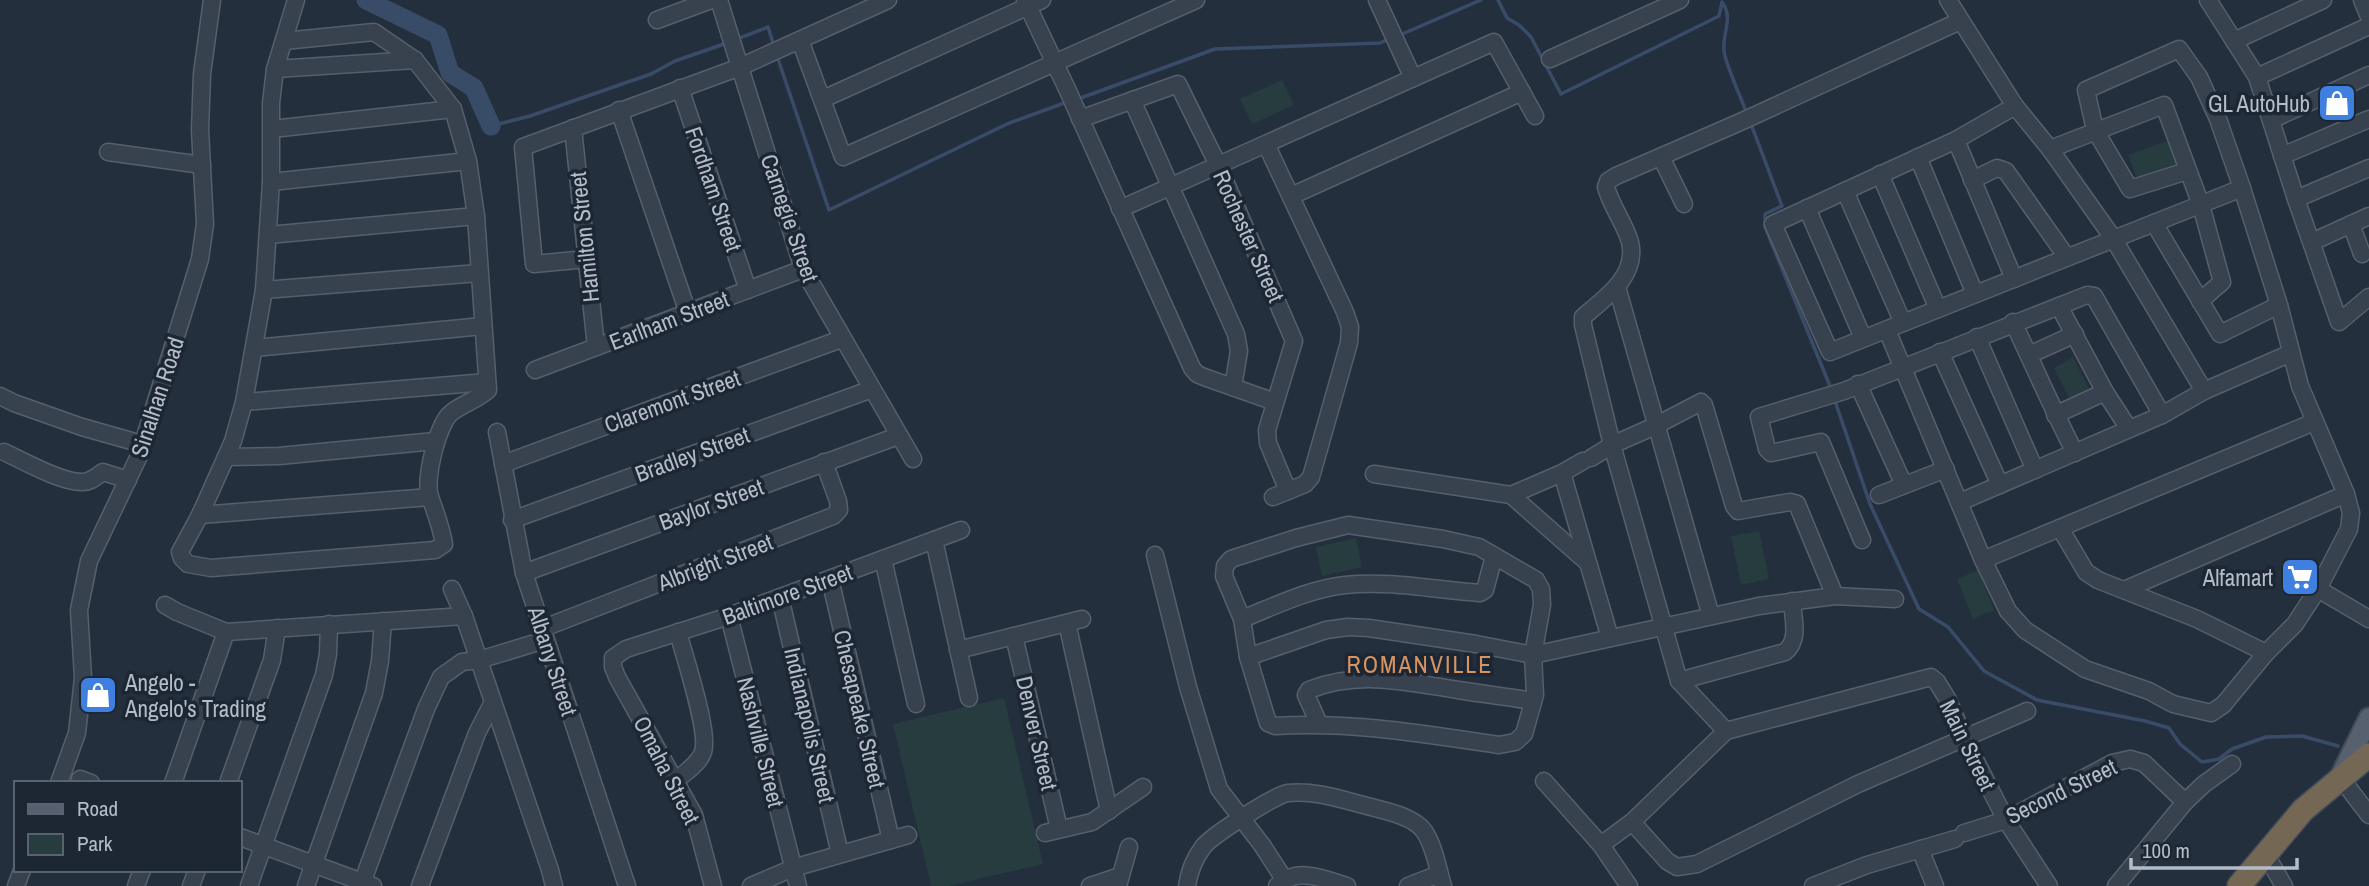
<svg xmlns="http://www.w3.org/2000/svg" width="2369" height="886" font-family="'Archivo Narrow',sans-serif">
<rect width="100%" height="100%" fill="#242f3e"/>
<g fill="#263c3f">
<path d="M1282,80L1294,105L1252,124L1240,99Z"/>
<path d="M2172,139L2182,166L2138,182L2128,155Z"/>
<path d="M2073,357L2090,391L2071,401L2054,368Z"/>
<path d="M1759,531L1769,579L1741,585L1731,536Z"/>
<path d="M1356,538L1362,567L1322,576L1316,547Z"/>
<path d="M1978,570L1994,610L1973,619L1957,579Z"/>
<path d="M1004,698L1043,864L949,886H931L893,724Z"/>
</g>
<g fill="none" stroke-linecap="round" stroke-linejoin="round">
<g stroke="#394c67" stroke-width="3.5">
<path d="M1498,0L1507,18L1519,25L1531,37L1561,94L1709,21L1719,16L1722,2C1734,18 1722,33 1724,51C1725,63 1742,100 1747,114"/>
<path d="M1400,35L1481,0"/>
<path d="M737,39L768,27L774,46"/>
<path d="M777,56L829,210L1007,124L1067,102"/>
<path d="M1078,99L1215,49L1380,43L1389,39"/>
<path d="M1751,124L1782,206L1765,214V227L1832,391"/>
<path d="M491,126L530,116L651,74L675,61L727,43"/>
<path d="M1834,398L1870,504L1919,609L1948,627L1984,671L2037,700L2145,721L2169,728L2180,744L2202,762L2219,759L2232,749L2266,737L2302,736L2338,746"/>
</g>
<path stroke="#394c67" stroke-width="19" d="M366,0L438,35L450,73L474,88L491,126"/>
<defs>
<g id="minor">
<path d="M719,0L803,269L913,459"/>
<path d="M1025,0L1068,91L1192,368L1197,374L1204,377L1275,402"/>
<path d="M1377,0L1413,78"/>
<path d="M1948,0L2015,106L2050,149L2113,238L2204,391"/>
<path d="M2208,0L2257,77L2296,199L2339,322L2369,297"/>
<path d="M2362,0L2369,17"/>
<path d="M657,20L711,0"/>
<path d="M800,40L843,157L1196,0"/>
<path d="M284,41L374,32L415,60L453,109L468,161L476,216L488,390C477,400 462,404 451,413C437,425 424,481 430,497C436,513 441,527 444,544L435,550L211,568L188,564L182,558L180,552L200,515L226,457L279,456L435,441"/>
<path d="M2234,41L2323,0"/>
<path d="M1550,59L1680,0"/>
<path d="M275,69L415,60"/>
<path d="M2257,77L2369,26"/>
<path d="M680,88L748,290"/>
<path d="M823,99L1042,0"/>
<path d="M1132,100L1236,334L1239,351L1233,387"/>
<path d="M2015,106L1956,140L1773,224L1830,352L2242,188"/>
<path d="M619,110L688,313"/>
<path d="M1080,119L1178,84L1218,165L1294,341L1267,430L1268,443L1288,491"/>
<path d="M2271,120L2369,75"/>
<path d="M573,128L596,347"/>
<path d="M272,129L453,109"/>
<path d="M1956,140L2014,279"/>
<path d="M1266,144L1345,312L1350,327L1349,343L1311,477L1305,484L1273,497"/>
<path d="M2050,149L2164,105L2201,205L2222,282L2200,301"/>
<path d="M108,152L202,165"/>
<path d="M2282,156L2369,119"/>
<path d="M1661,157L1684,204"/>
<path d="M1918,157L1975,294"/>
<path d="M1880,174L1938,309"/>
<path d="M1972,180L1997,168L2006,171L2066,256"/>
<path d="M271,182L468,161"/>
<path d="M1845,191L1903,323"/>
<path d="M1291,196L1522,92"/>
<path d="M2296,199L2369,168"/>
<path d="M1807,208L1863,338"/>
<path d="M1120,209L1494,42L1535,116"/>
<path d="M2154,223L2220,334L2279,305"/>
<path d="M2351,224L2362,254"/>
<path d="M268,235L476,216"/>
<path d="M2312,242L2369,216"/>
<path d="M587,259L534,264L523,147L740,67L888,0"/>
<path d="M1617,287L1711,616"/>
<path d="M264,290L479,273"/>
<path d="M2059,306L2105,392L2129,429"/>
<path d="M2013,322C2034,366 2053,410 2075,453"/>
<path d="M1887,330L1983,560L2008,611L2025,630L2085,669L2149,691L2173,704L2211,713L2223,705L2266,653L2295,624L2318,589L2349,529L2351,513L2346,494L2300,386L2279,305L2242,188L2218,119L2199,77L2179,49L2086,90L2095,130L2130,189L2187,171"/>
<path d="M1977,337L2035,470"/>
<path d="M254,348L483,326"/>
<path d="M1940,352L2000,485"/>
<path d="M2029,355L2075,334"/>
<path d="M535,370L803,269"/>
<path d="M1858,384L1904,485"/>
<path d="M0,396L14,403L82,427L142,444"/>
<path d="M244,402L487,382"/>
<path d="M2055,415L2105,392"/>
<path d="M497,432L524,573L627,886"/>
<path d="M4,452C23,461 63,483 83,482C91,482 97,476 103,472L128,480"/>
<path d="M226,457L233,441L244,402L264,290L271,182V103L275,69L296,0"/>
<path d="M1591,458L1612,445L1655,426L1701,402L1704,405L1734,506L1738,511L1790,502L1797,504L1835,596"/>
<path d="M503,464L841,339"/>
<path d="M1562,473L1610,638"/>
<path d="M1374,474L1511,495L1562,473L1583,461"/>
<path d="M1511,495L1588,563"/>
<path d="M1879,495L1946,469"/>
<path d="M1960,502L2162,415L2204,391L2291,353"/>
<path d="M200,515L430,497"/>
<path d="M512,520L872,389"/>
<path d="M1348,525L1443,539L1479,547L1536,580L1541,589L1542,605L1533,655L1535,695L1524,734L1515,742L1499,745C1425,734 1350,721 1275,726L1268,723L1248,657L1242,619L1224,576L1225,566L1231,559L1296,538Z"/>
<path d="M2060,528L2086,572L2098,580L2197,619L2266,653"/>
<path d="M934,540L969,698"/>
<path d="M1862,540L1821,442L1771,453L1767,449L1759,417L1844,391L2087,295L2094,296L2162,415"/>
<path d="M1155,555L1188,687L1219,789L1262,845L1284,879"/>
<path d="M883,559L916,704"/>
<path d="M1983,560L2314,422"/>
<path d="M524,573L898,436"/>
<path d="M830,579L891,840"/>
<path d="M452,589L464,616L550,870L554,886"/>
<path d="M2318,589L2369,619"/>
<path d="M2124,590L2346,494"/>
<path d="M780,597L840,854"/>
<path d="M165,605L177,612L226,632"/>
<path d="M729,616L798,886"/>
<path d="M1242,619C1275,606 1309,589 1345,585C1389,580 1436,590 1480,593L1485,590L1494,556"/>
<path d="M1067,623L1109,811"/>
<path d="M541,629L833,516L839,510L838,501L824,462"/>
<path d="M1014,636L1059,829"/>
<path d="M958,650L1082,619"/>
<path d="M1248,657L1326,630L1348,627L1369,628L1476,644L1533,655L1759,606L1835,596L1895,599"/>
<path d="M1679,681L1785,652C1800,640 1793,619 1792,601"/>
<path d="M1319,724L1306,695L1309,690C1358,670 1408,682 1458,690C1483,694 1508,697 1533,701"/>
<path d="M1726,731L1679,681L1612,445L1583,325V317C1605,298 1638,276 1630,242C1625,224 1611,206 1606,187L1608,181L1616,176L1738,123L1960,21"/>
<path d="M2340,777L2369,815"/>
<path d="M80,779L91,783"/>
<path d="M677,780C685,772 699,764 703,752C710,732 684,656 678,632"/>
<path d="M1544,781L1601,845"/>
<path d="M59,783L77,733L83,678L79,610L89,561L139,456L200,259L205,224L200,130L202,74L212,0"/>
<path d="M173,783L226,632L464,616"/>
<path d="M228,783L272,660L277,628"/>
<path d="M1632,822L1667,861L1677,867L1697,864L1858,784L2027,711"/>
<path d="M1045,833L1092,822L1143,787"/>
<path d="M1964,833L2006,820L2112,763L2130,759L2144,763L2185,802"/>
<path d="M240,837L373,886"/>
<path d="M1920,849L1935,886"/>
<path d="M2265,853L2284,886"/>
<path d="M16,886L22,870"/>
<path d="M136,886L142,870"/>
<path d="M191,886L197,870"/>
<path d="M249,886L324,675L328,654L329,624"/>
<path d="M306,886L374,693L380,661L383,621"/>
<path d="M361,886L426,709L441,677L462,662L479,660L545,640"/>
<path d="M420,886L477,733L493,702"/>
<path d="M713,886L694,815L617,677L613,667V658L626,649L729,616L961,530"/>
<path d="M751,886L793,868L908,835"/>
<path d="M1090,886L1120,876"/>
<path d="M1118,886L1129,847"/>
<path d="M1187,886C1189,872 1194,859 1203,847C1211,836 1275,795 1288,793C1316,790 1343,800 1371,807C1387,811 1414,817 1424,831C1434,845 1438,869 1443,886"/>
<path d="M1277,886C1297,866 1324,879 1347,886"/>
<path d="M1408,886L1439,874"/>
<path d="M1629,886L1601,845L1632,822L1726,731L1931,677L1937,682L1948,700L1964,738L2006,820L2049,886"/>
<path d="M1813,886L1867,865L1955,839"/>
<path d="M2116,886L2185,802L2204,784L2232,764"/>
</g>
<path id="major" d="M2340,777L2369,718"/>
<path id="highway" d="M2239,886L2303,810L2369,755"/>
</defs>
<use href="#minor" stroke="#565f6c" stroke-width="19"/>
<use href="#major" stroke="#414a57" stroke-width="23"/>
<use href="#highway" stroke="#434c59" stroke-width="26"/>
<use href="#minor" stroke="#38414e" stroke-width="16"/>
<use href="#major" stroke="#56606e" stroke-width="19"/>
<use href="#highway" stroke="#746855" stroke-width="23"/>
</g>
<defs>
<symbol id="shop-square" viewBox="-11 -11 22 22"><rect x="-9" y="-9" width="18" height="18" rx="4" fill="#3f7fe0" stroke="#1d2633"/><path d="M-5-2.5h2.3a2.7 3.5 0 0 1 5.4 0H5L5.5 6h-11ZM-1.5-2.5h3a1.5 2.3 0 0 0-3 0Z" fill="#fff"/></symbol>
<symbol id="supermarket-square" viewBox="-11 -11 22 22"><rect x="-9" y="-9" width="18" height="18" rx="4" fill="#3f7fe0" stroke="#1d2633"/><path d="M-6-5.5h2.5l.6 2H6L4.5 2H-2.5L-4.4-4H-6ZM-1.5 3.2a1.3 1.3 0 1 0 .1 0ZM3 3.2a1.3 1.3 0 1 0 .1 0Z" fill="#fff"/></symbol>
</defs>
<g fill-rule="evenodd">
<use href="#shop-square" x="2315" y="81" width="44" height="44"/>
<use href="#supermarket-square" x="2278" y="555" width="44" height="44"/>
<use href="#shop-square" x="76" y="673" width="44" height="44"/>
</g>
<g text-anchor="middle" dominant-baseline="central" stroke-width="7" stroke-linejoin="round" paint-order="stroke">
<g font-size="23" fill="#b4bcc9" stroke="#1d2633" text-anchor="end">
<text x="2310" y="103">GL AutoHub</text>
<text x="2273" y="577">Alfamart</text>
<text x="125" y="682" text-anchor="start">Angelo -<tspan x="125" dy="26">Angelo's Trading</tspan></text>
</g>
<g font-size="23" fill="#b4bcc9" stroke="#1d2633">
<text transform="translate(714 189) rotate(71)">Fordham Street</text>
<text transform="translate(790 218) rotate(71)">Carnegie Street</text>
<text transform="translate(1249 236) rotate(66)">Rochester Street</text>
<text transform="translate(584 237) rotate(-96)">Hamilton Street</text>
<text transform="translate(669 320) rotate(-21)">Earlham Street</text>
<text transform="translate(157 397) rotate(-72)">Sinalhan Road</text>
<text transform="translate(672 401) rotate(-20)">Claremont Street</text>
<text transform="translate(692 454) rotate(-20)">Bradley Street</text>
<text transform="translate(711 504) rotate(-20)">Baylor Street</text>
<text transform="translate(715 562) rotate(-21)">Albright Street</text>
<text transform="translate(787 594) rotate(-20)">Baltimore Street</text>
<text transform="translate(553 661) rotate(72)">Albany Street</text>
<text transform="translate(860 709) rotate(77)">Chesapeake Street</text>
<text transform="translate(810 725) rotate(77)">Indianapolis Street</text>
<text transform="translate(1037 733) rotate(77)">Denver Street</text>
<text transform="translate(761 742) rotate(76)">Nashville Street</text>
<text transform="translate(1968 745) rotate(64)">Main Street</text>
<text transform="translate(667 770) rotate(63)">Omaha Street</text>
<text transform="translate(2061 791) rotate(-26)">Second Street</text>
</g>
<g font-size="24" letter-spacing="2" fill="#d59563" stroke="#1d2633">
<text x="1420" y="664">ROMANVILLE</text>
</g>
</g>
<rect x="14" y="781" width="228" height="91" fill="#1d2633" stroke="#59626f" stroke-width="2"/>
<rect x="28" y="804" width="35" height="10" fill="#56606e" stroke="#59626f" stroke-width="2"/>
<text x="77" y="816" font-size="21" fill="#b4bcc9">Road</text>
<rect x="28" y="834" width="35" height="21" fill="#263c3f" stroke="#59626f" stroke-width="2"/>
<text x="77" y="851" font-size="21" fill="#b4bcc9">Park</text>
<path d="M2131 858v10h166v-10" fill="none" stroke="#b4bcc9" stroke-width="3.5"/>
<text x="2142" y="858" font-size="21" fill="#b4bcc9" stroke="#1d2633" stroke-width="5" paint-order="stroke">100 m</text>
</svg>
